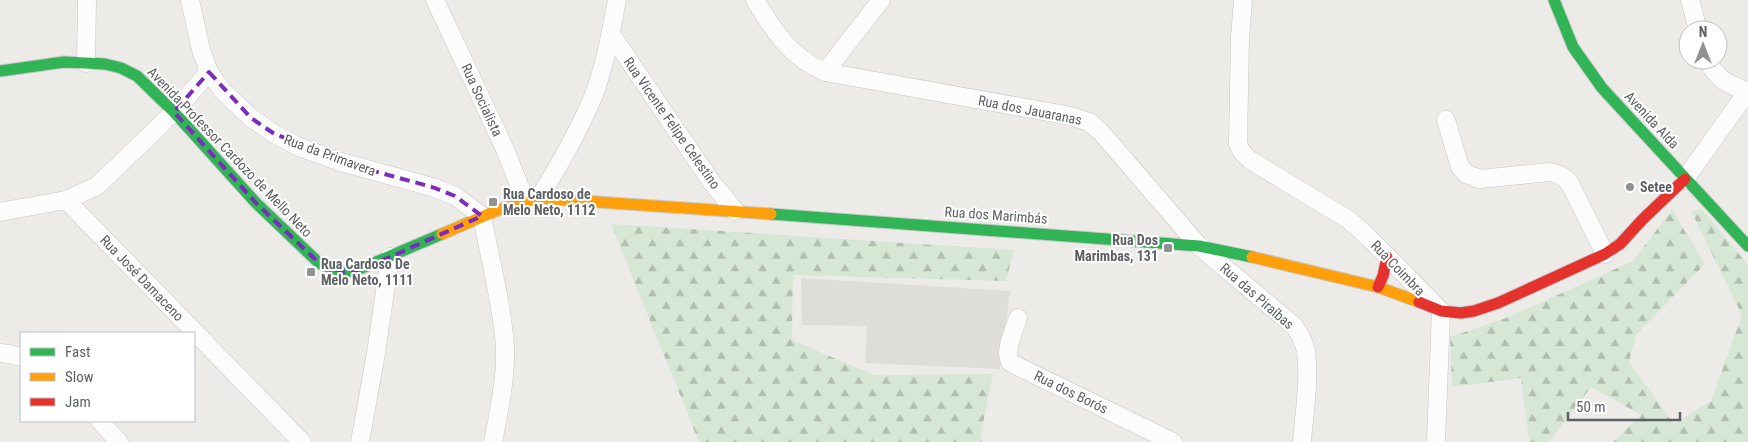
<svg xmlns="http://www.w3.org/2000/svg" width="1748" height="442" font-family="'Roboto Condensed',sans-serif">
<defs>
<pattern id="forest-firs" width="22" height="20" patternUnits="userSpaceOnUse" patternTransform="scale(1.25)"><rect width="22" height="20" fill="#d7e7d5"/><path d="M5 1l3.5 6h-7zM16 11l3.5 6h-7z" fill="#b2bfb0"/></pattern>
</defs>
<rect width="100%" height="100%" fill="#ecebe8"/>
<path fill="#dfddd8" d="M801,278L1010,291L1000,369L865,363L867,326L802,325Z"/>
<g fill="url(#forest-firs)">
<path d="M1702,209L1748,265V442H1613L1641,415L1591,387L1549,442H1529L1521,378L1452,387L1450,337L1506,318L1633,261L1672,210L1705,264L1636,335L1629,362L1674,424L1711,401L1742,315L1691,211Z"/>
<path d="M611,224L1014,250L1006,281L793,275L792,340L874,375L993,374L980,438L982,442H699Z"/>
</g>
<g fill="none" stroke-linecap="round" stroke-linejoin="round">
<defs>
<g id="street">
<path d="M190,0L201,50L209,72L222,90L251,118L273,133L299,147L341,162L432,187L455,196L482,216C490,259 502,304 505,347C506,378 499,412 493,442"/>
<path d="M435,0L504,147L526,202"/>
<path d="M755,0C774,31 790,57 825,72L1071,116L1089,122L1100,131L1199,246L1294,326C1299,333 1304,342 1306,351C1310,379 1304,414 1302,442"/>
<path d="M1243,0L1240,38L1238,144L1242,152L1250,160L1349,220L1369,238L1441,311L1436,442"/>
<path d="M1690,0L1698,30"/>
<path d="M611,34L710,180L735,211"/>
<path d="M1707,60C1719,81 1727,83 1748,92"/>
<path d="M86,63L87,0"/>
<path d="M825,72L881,0"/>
<path d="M1446,120L1460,167L1466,174L1480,179L1549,172C1559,174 1564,176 1570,184L1605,254"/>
<path d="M1685,179L1748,91"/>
<path d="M539,198C559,166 578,132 593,97C605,66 611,32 617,0"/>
<path d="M66,200L302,442"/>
<path d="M0,212L66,200L97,186L174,112L209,72"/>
<path d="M1018,318C1014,331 1003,352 1011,363L1173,442"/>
<path d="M0,353L9,354L21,357"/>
<path d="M100,421L119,442"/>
<path d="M360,442L376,353L390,257"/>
</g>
<g id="fast">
<path d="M1554,0L1573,47L1602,88L1748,246"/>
<path d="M0,71L64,62L105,64L121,68L137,76L174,112L256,203L319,263C332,269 341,272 355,271L442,234"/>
<path d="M771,214L1199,246L1252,257"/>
</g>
<g id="slow">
<path d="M442,234L498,210L539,198L771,214"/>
<path d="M1252,257L1378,287L1419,302"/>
</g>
<g id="jam">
<path d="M1378,287L1383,276L1387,257"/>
<path d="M1419,302L1441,311L1461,313L1474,311L1498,303L1605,254L1620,244L1643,219L1685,179"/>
</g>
</defs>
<use href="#street" stroke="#c7c7c7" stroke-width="19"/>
<use href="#fast" stroke="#c9c9c9" stroke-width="13"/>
<use href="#slow" stroke="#c9c9c9" stroke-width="13"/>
<use href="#jam" stroke="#c9c9c9" stroke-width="13"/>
<use href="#street" stroke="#fcfcfc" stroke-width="18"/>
<use href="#fast" stroke="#30b455" stroke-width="11"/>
<use href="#slow" stroke="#ff9f0a" stroke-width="11"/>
<use href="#jam" stroke="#e5322d" stroke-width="11"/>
</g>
<path fill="none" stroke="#7b2cbf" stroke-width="4" stroke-dasharray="10 6" stroke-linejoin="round" d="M209,72L251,118L273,133L341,162L432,187L455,196L482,216L390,257L355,271L342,272L319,263L256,203L174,112Z"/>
<g fill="#8f9192" stroke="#fff" stroke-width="2">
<circle cx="1630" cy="187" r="5"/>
<rect x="488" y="197" width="10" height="10" rx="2.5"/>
<rect x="1163" y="243" width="10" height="10" rx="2.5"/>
<rect x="306" y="267" width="10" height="10" rx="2.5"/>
</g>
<g text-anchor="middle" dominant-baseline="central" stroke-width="4" stroke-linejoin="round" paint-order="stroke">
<g font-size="14" fill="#5d6064" stroke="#fff">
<text transform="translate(482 100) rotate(65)">Rua Socialista</text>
<text transform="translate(1030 110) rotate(11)">Rua dos Jauaranas</text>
<text transform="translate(1652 120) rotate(47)">Avenida Alda</text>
<text transform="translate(672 123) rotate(55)">Rua Vicente Felipe Celestino</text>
<text transform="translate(230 152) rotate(46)">Avenida Professor Cardozo de Mello Neto</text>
<text transform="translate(330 155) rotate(20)">Rua da Primavera</text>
<text transform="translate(996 215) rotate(4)">Rua dos Marimbás</text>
<text transform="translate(1398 268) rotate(46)">Rua Coimbra</text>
<text transform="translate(142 278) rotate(46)">Rua José Damaceno</text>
<text transform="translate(1257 296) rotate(41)">Rua das Piraíbas</text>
<text transform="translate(1071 392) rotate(26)">Rua dos Borós</text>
</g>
<g font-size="14" font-weight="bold" fill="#5d6064" stroke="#fff" text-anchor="start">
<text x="1640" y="187">Setee</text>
<text x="503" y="194">Rua Cardoso de<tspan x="503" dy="16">Melo Neto, 1112</tspan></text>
<text x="1158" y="240" text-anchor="end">Rua Dos<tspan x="1158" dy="16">Marimbas, 131</tspan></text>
<text x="321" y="264">Rua Cardoso De<tspan x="321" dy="16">Melo Neto, 1111</tspan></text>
</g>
</g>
<rect x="20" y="332" width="175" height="90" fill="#ffffff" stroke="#bebfc1"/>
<rect x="30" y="348" width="25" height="8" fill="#30b455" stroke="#bebfc1"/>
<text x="65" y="357" font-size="15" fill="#5d6064">Fast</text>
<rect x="30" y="373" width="25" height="8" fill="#ff9f0a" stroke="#bebfc1"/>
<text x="65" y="382" font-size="15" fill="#5d6064">Slow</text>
<rect x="30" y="398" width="25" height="8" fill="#e5322d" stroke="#bebfc1"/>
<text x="65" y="407" font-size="15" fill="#5d6064">Jam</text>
<g transform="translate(1703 45)"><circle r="24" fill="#ffffff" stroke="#bebfc1"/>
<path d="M0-4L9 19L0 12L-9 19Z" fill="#8f9192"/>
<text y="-8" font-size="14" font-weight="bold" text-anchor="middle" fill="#5d6064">N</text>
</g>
<path d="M1568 412v8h112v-8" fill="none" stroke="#5d6064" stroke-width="2.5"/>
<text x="1576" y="412" font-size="15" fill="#5d6064" stroke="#ffffff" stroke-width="4" paint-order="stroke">50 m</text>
</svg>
